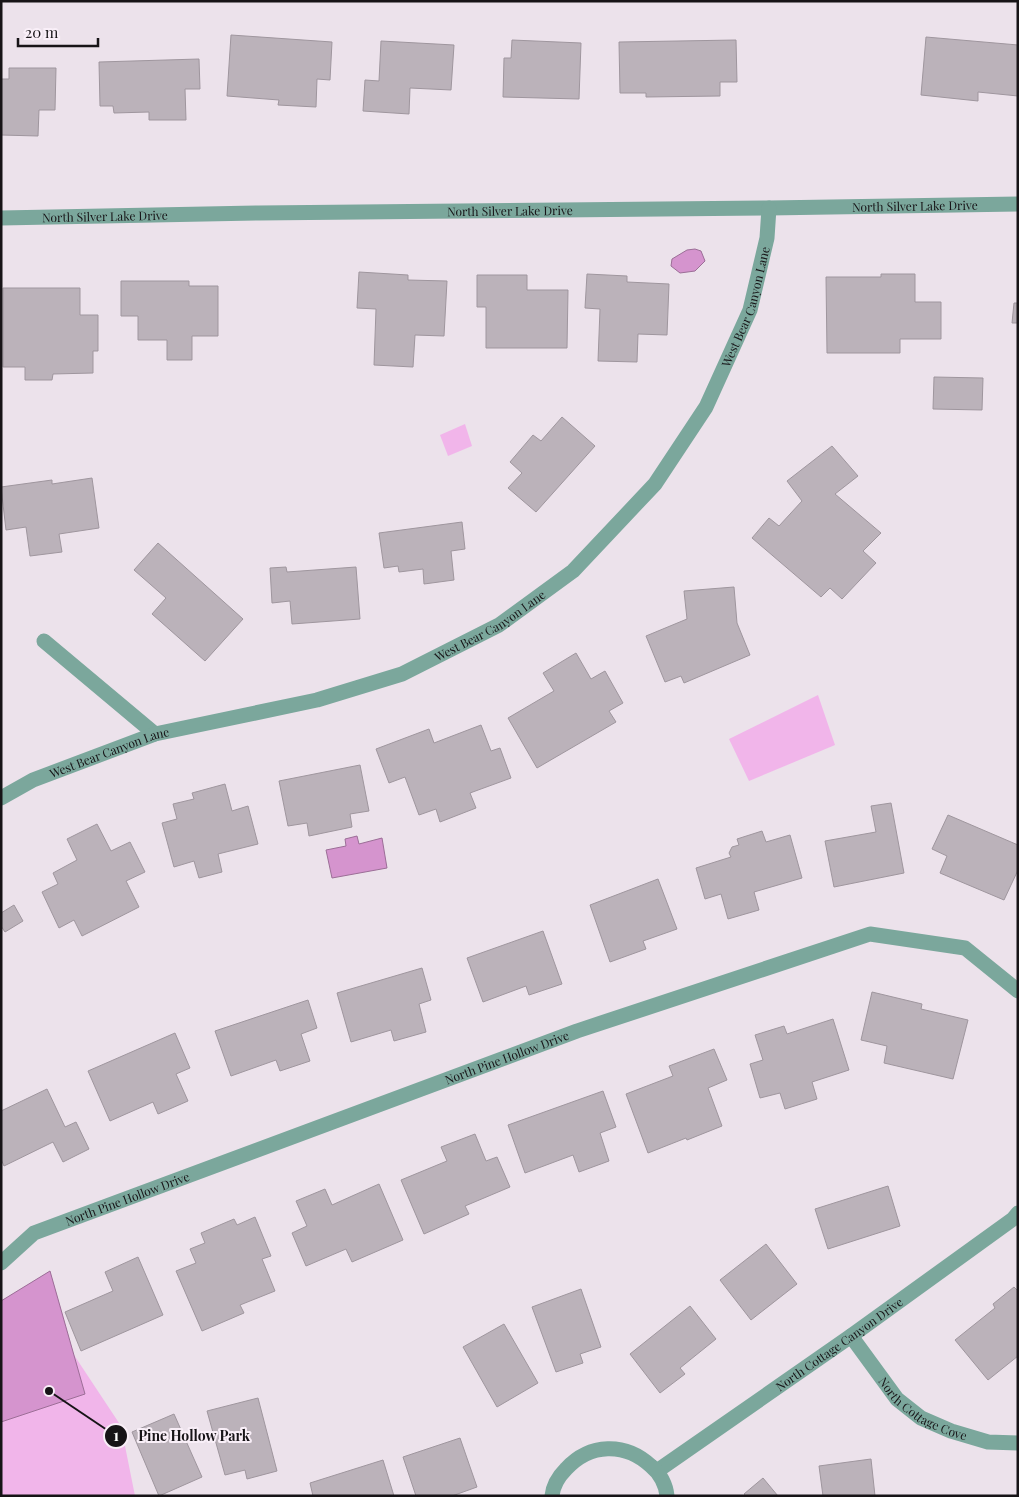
<svg xmlns="http://www.w3.org/2000/svg" width="1019" height="1497" font-family="'Playfair Display',serif">
<rect width="100%" height="100%" fill="#ece2eb"/>
<g fill="#f1b5ea">
<path d="M465,424L472,446L448,456L440,435Z"/>
<path d="M818,695L835,745L749,781L729,739Z"/>
<path d="M50,1271L74,1355L121,1426L135,1496H1V1301Z"/>
</g>
<g fill="#d594ce" stroke="#9c6e97">
<path d="M695,249L701,251L705,261L695,271L680,273L671,266L672,259L687,250Z"/>
<path d="M357,836L359,844L382,838L387,868L332,878L326,850L346,846L345,839Z"/>
<path d="M50,1271L85,1394L1,1422V1301Z"/>
</g>
<g fill="#bbb2ba" stroke="#9f969e">
<path d="M231,35L332,42L330,80L317,79L316,107L278,105L279,100L227,96Z"/>
<path d="M926,37L1018,45V96L978,92V101L921,95Z"/>
<path d="M512,40L581,43L579,99L503,97L504,58H511Z"/>
<path d="M736,40L737,82H720V96L646,97V93H620L619,42Z"/>
<path d="M381,41L454,45L451,90L410,88L409,114L363,111L365,80L379,81Z"/>
<path d="M199,59L200,89H185L186,120H149V112L114,113L113,106H100L99,62Z"/>
<path d="M9,68H56L55,110H39L38,136L1,135V79H9Z"/>
<path d="M359,272L408,275V280L447,281L444,336L415,335L413,367L374,365L376,309L357,308Z"/>
<path d="M587,274L627,276V282L669,284L667,335L638,334L637,362L598,361L600,309L585,308Z"/>
<path d="M881,274H915V302H941V339H900V353H827L826,277H881Z"/>
<path d="M477,275H527V290H568L567,348H486V307H477Z"/>
<path d="M121,281H189V286H218V336H192V360H167V340H138V316H121Z"/>
<path d="M3,288H80V315H98V351H93V373L53,374L52,380H25V367H3Z"/>
<path d="M1014,303H1018V323H1012Z"/>
<path d="M934,377L983,378L982,410L933,409Z"/>
<path d="M562,417L595,446L536,512L508,488L522,473L510,462L533,435L541,441Z"/>
<path d="M832,446L858,476L835,494L881,533L863,551L876,563L842,599L830,588L821,597L752,538L769,518L779,526L802,501L787,481Z"/>
<path d="M92,478L99,528L59,534L62,552L30,556L26,527L6,530L1,487L52,480V484Z"/>
<path d="M462,522L465,549L451,551L454,580L424,584L423,569L399,572L398,566L384,568L379,533Z"/>
<path d="M158,543L243,619L205,661L152,614L166,598L134,570Z"/>
<path d="M286,567L287,572L356,567L360,619L292,624L290,601L272,603L270,568Z"/>
<path d="M734,587L737,623L750,655L684,683L681,676L665,682L646,636L687,619L684,591Z"/>
<path d="M576,653L591,679L605,671L623,703L609,711L616,722L537,768L508,718L554,691L543,673Z"/>
<path d="M481,725L491,751L500,748L511,778L470,793L476,808L440,822L436,809L419,815L405,777L389,783L376,749L429,729L434,743Z"/>
<path d="M360,765L369,811L350,814L352,827L309,836L307,823L288,826L279,781Z"/>
<path d="M225,784L232,811L248,806L258,844L218,854L222,872L199,878L194,861L174,867L162,823L177,819L173,804L194,799L192,793Z"/>
<path d="M891,803L904,873L834,887L825,841L876,832L871,806Z"/>
<path d="M948,815L1018,845V870L1004,900L940,873L947,856L932,849Z"/>
<path d="M97,824L111,851L130,842L145,872L126,881L139,907L82,936L74,920L59,928L42,892L58,884L53,873L77,860L67,839Z"/>
<path d="M762,831L766,842L790,835L802,878L754,892L759,910L728,919L721,894L705,899L696,868L731,857L729,853L732,847L739,845L737,839Z"/>
<path d="M658,879L677,929L643,941L646,949L610,962L590,905Z"/>
<path d="M14,905L23,921L5,932L1,926V913Z"/>
<path d="M543,931L562,984L529,995L526,986L483,1002L467,958Z"/>
<path d="M422,968L431,1000L419,1004L426,1032L394,1041L391,1030L351,1042L337,993Z"/>
<path d="M872,992L922,1004L921,1009L968,1020L953,1079L884,1063L887,1046L861,1040Z"/>
<path d="M308,1000L317,1028L301,1034L310,1061L280,1071L276,1060L231,1076L215,1031Z"/>
<path d="M833,1019L849,1070L812,1082L817,1099L785,1109L780,1093L760,1098L750,1064L763,1060L755,1035L784,1026L787,1034Z"/>
<path d="M175,1033L190,1068L176,1074L188,1101L158,1114L153,1102L110,1121L88,1071Z"/>
<path d="M714,1049L727,1080L708,1088L722,1126L687,1140L686,1138L648,1153L626,1094L673,1076L669,1066Z"/>
<path d="M47,1089L65,1127L76,1122L89,1149L63,1162L53,1142L4,1166L1,1159V1111Z"/>
<path d="M603,1091L616,1127L600,1133L609,1161L579,1172L573,1155L525,1173L508,1125Z"/>
<path d="M475,1134L486,1161L497,1157L510,1187L465,1206L469,1214L424,1234L401,1180L447,1161L441,1147Z"/>
<path d="M379,1184L403,1240L352,1262L346,1249L306,1266L292,1233L307,1226L296,1201L325,1189L332,1205Z"/>
<path d="M888,1186L900,1226L828,1249L815,1209Z"/>
<path d="M255,1217L271,1256L262,1259L275,1291L240,1305L244,1313L202,1331L176,1271L196,1263L190,1249L205,1243L201,1233L234,1219L237,1225Z"/>
<path d="M766,1244L797,1284L751,1320L720,1280Z"/>
<path d="M138,1257L163,1315L81,1351L65,1312L113,1291L105,1272Z"/>
<path d="M1014,1287L1018,1291V1356L988,1380L955,1340L995,1308L993,1304Z"/>
<path d="M581,1289L601,1347L580,1354L583,1363L556,1372L532,1307Z"/>
<path d="M690,1306L716,1339L680,1368L685,1374L660,1393L630,1354Z"/>
<path d="M504,1324L538,1383L497,1407L463,1347Z"/>
<path d="M258,1398L277,1471L247,1479L245,1470L225,1475L207,1411Z"/>
<path d="M174,1414L202,1477L159,1496L132,1432Z"/>
<path d="M460,1438L477,1487L452,1496H416L403,1457Z"/>
<path d="M871,1459L875,1496H823L819,1466Z"/>
<path d="M383,1460L394,1496H313L310,1483Z"/>
<path d="M763,1478L778,1496H746L744,1494Z"/>
</g>
<g fill="none" stroke-linecap="round" stroke-linejoin="round">
<g stroke="#7ba79c" stroke-width="15">
<path id="s1" d="M1,218L259,213L769,208L1018,204"/>
<path d="M44,641L155,734"/>
<path id="s2" d="M1,798L33,780L155,734L317,700L402,674L499,625L573,571L655,484L706,407L750,310L767,238L769,208"/>
<path id="s3" d="M1,1263L34,1233L577,1031L870,934L965,948L1018,991"/>
<path id="s4" d="M851,1336L897,1399L921,1418L951,1431L988,1442L1018,1443"/>
<path id="s5" d="M657,1471L851,1336L1013,1219L1018,1213"/>
<path d="M552,1496C553,1486 559,1476 566,1469C590,1443 625,1442 651,1466C660,1473 666,1485 667,1496"/>
</g>
</g>
<g text-anchor="middle" dominant-baseline="central" stroke-width="4" stroke-linejoin="round" paint-order="stroke">
<g font-size="12" fill="#171417" stroke="#f9eff8">
<text stroke="none"><textPath href="#s1" startOffset="914">North Silver Lake Drive</textPath></text>
<text stroke="none"><textPath href="#s1" startOffset="509">North Silver Lake Drive</textPath></text>
<text stroke="none"><textPath href="#s1" startOffset="104">North Silver Lake Drive</textPath></text>
<text stroke="none"><textPath href="#s2" startOffset="942">West Bear Canyon Lane</textPath></text>
<text stroke="none"><textPath href="#s2" startOffset="522">West Bear Canyon Lane</textPath></text>
<text stroke="none"><textPath href="#s2" startOffset="118">West Bear Canyon Lane</textPath></text>
<text stroke="none"><textPath href="#s3" startOffset="549">North Pine Hollow Drive</textPath></text>
<text stroke="none"><textPath href="#s3" startOffset="144">North Pine Hollow Drive</textPath></text>
<text stroke="none"><textPath href="#s5" startOffset="222">North Cottage Canyon Drive</textPath></text>
<text stroke="none"><textPath href="#s4" startOffset="105">North Cottage Cove</textPath></text>
</g>
</g>
<path fill="none" stroke="#171417" stroke-width="2" d="M49 1391L116 1436"/>
<g fill="#171417" stroke="#f9eff8" stroke-width="2">
<circle cx="49" cy="1391" r="5"/>
<circle cx="116" cy="1436" r="12"/>
</g>
<g font-size="15" text-anchor="middle" font-weight="bold" fill="#fff">
<text x="116" y="1441">1</text>
</g>
<g font-size="14" text-anchor="middle" font-weight="bold" fill="#171417" stroke="#f9eff8" stroke-width="4" stroke-linejoin="round" paint-order="stroke">
<text x="194" y="1441">Pine Hollow Park</text>
</g>
<rect width="1019" height="1497" fill="none" stroke="#171417" stroke-width="5"/>
<path d="M18 38v8h80v-8" fill="none" stroke="#171417" stroke-width="2.5"/>
<text x="25" y="38" font-size="15" fill="#171417" stroke="#f9eff8" stroke-width="4" paint-order="stroke">20 m</text>
</svg>
